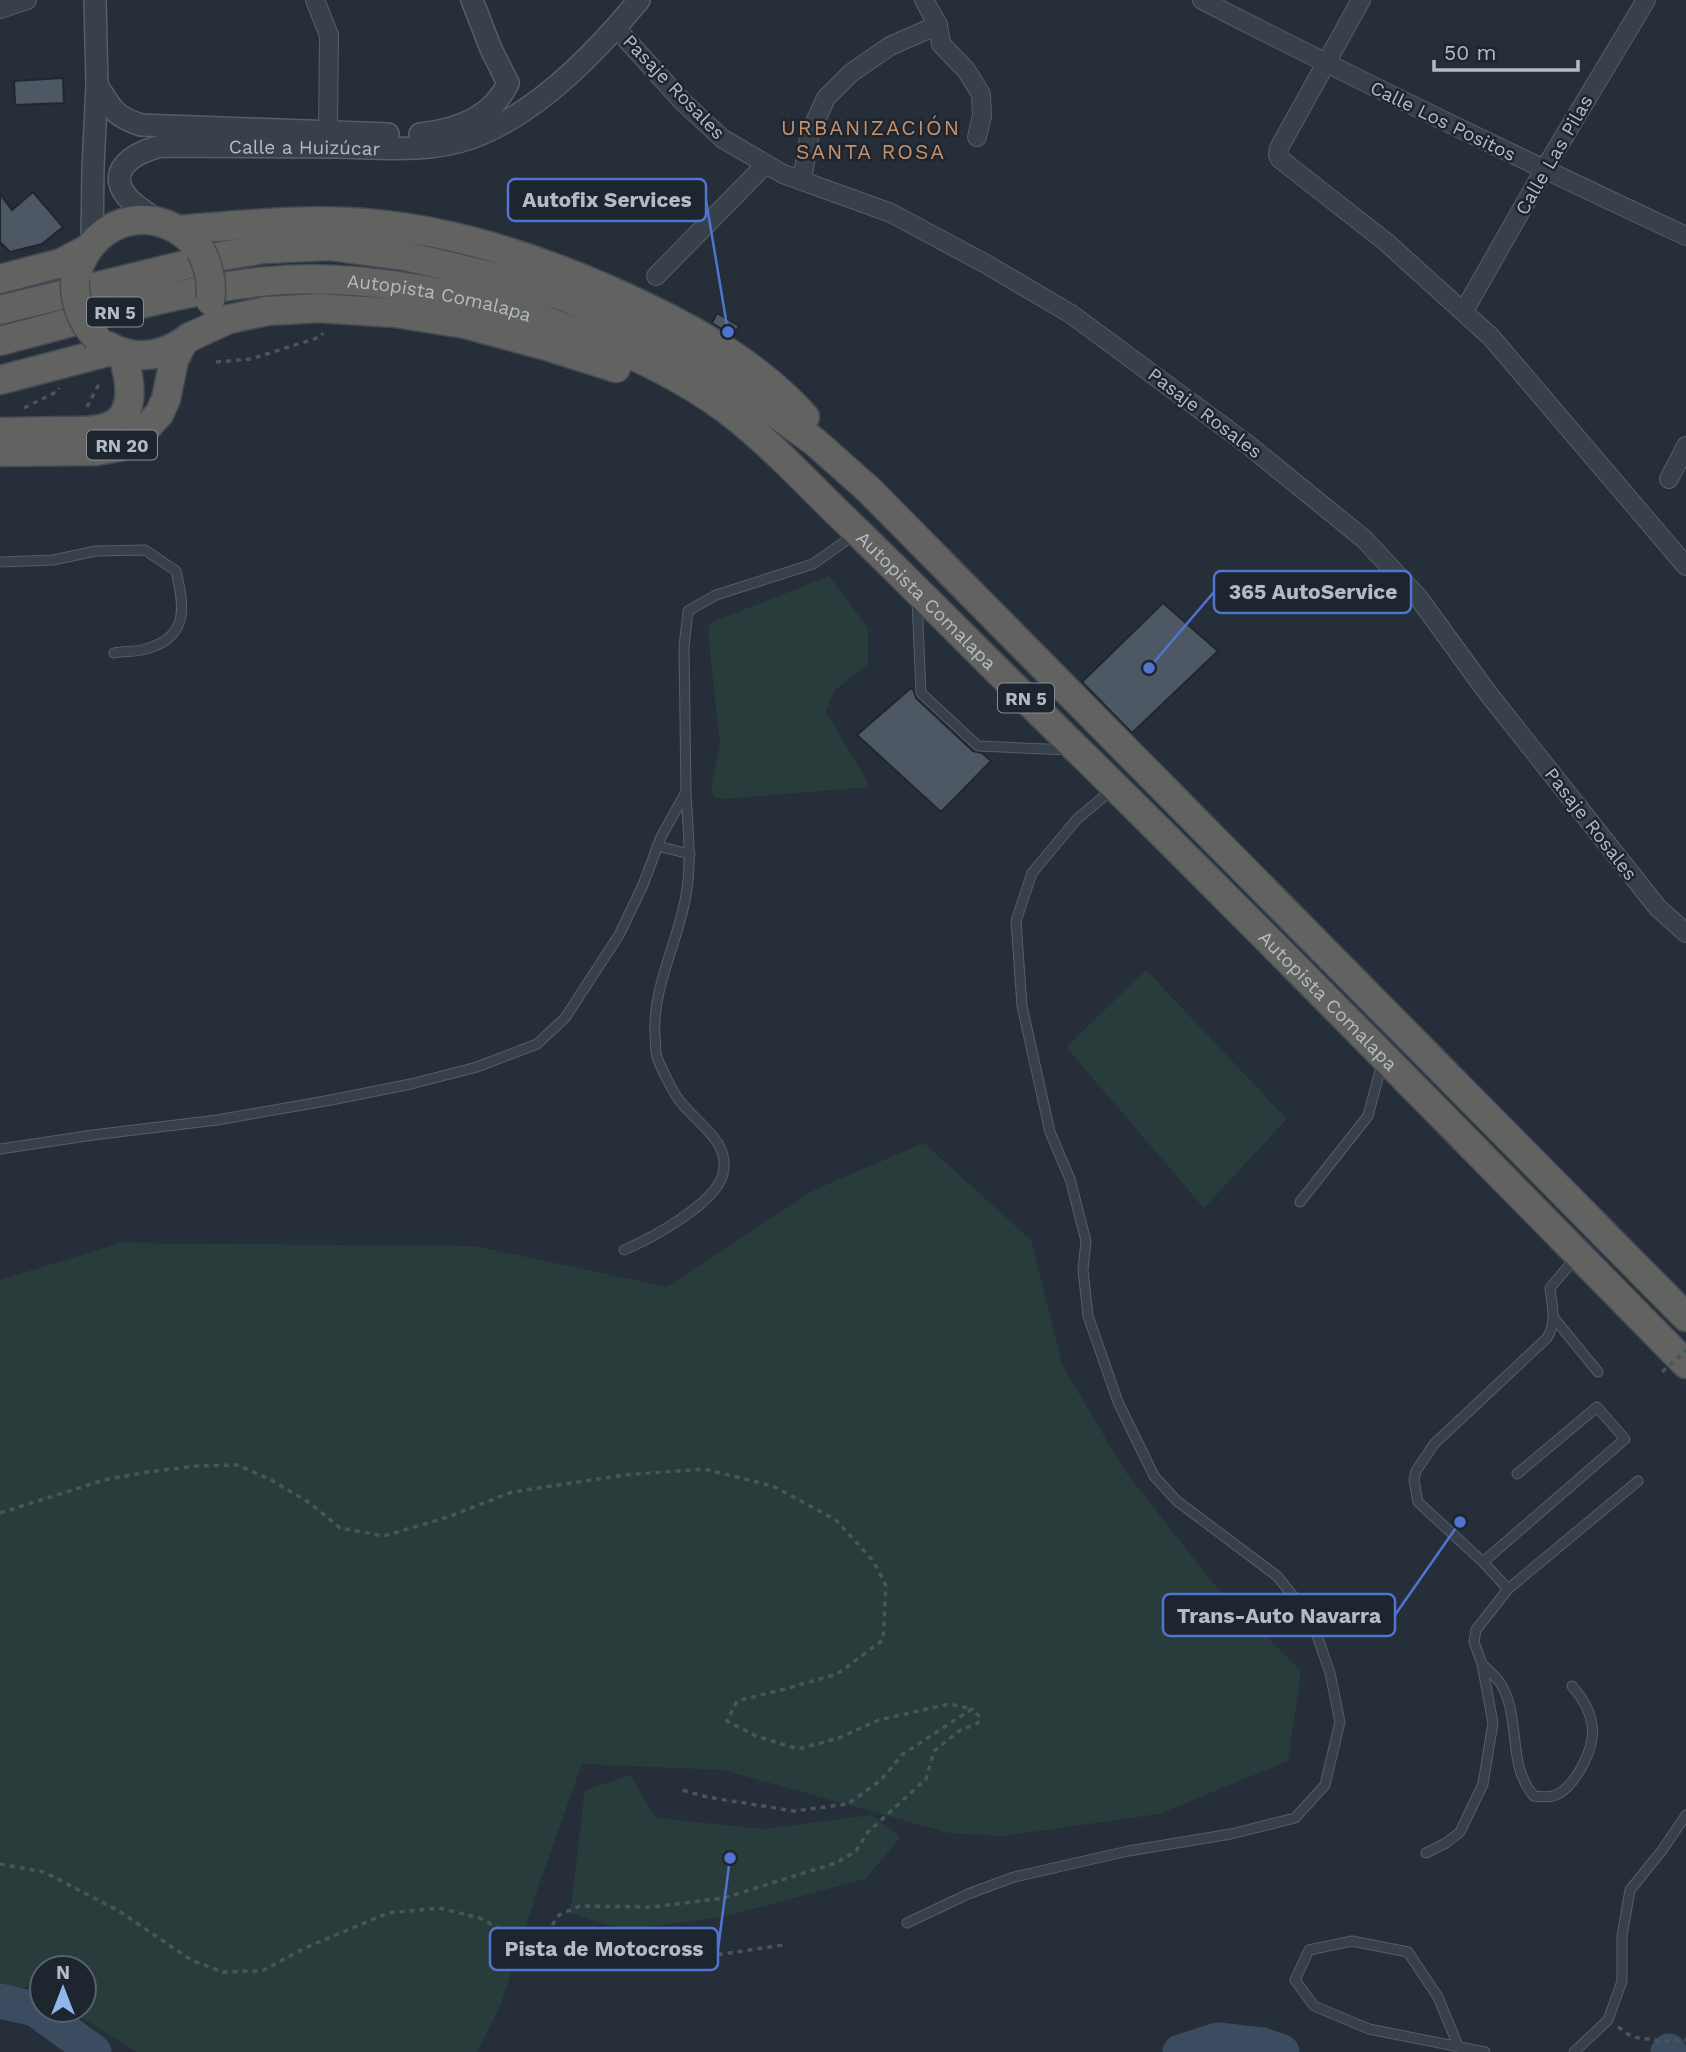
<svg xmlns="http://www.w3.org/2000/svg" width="1686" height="2052" font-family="'Work Sans',sans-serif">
<rect width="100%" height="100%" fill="#252e39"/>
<g fill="#293c3c">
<path d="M829,576L868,628V664L834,691L826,711L870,787L722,799L714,797L711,789L720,745L708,632L710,623Z"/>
<path d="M1146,970L1287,1119L1204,1208L1066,1047Z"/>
<path d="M924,1143L1031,1240L1062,1365L1125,1471L1213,1583L1301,1671L1288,1761L1159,1814L1003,1836L949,1833L723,1770L582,1764L541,1879L501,2004L477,2052H137L69,2010H84V1968H42V1993L30,1985L0,1995V1280L121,1243L475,1246L667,1287L814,1190Z"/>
<path d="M630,1775L656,1818L765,1829L871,1815L901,1837L865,1879L727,1916L626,1930L570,1913L585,1790Z"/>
</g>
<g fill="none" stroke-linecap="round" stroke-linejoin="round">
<g stroke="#3c4c60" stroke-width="35">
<path d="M0,2001L35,2009L94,2052"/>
<path d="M1180,2052L1218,2040L1263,2045L1282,2052"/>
<path d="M1668,2052L1669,2051"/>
</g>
</g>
<g fill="#4d5864" stroke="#1f2730" stroke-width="2">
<path d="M63,78L64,103L15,105L14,81Z"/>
<path d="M33,192L63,227L42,244L10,252L0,242V194L12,210Z"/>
<path d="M717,313L739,326L733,336L712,323Z"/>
<path d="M1163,603L1218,651L1132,733L1082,682Z"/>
<path d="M911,688L914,691L916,698L973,751L982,753L991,761L941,812L857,735Z"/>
</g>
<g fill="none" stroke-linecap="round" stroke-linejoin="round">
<defs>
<g id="service">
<path d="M0,562L53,560L96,551L145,550L176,571C185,608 189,639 142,650C133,652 123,651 114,653"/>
<path d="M917,599L921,693L978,746L1069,750"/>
<path d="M657,846L690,854"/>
<path d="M0,1149L93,1135L217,1120L331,1100L411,1084L477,1067L537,1044L565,1018L619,935L643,885L661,837L686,792L684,647L688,611L716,595L813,564L854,535"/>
<path d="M1300,1202L1368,1116L1382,1063"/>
<path d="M624,1250C652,1238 715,1204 723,1174C731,1141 696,1123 679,1100C672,1090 661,1068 657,1057C655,1051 656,1042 655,1036C652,987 678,943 686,895C692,861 688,828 686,794"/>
<path d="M1554,1318L1598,1372"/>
<path d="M1483,1562L1625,1439L1597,1407L1517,1474"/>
<path d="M1508,1589L1638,1481"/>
<path d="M1483,1665C1489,1671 1498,1678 1502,1686C1521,1720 1507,1766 1534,1796C1541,1797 1549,1798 1556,1795C1576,1786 1596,1746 1592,1725C1590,1711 1582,1697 1572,1686"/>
<path d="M1426,1853L1446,1843L1460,1832L1483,1784L1493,1723L1482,1664L1474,1642L1476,1630L1508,1589L1483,1562L1418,1502L1414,1480L1416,1471L1434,1444L1547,1338C1557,1322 1552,1306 1550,1288L1577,1256"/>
<path d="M907,1923L968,1894L1014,1877L1128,1851L1231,1834L1295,1818L1325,1785L1340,1722L1330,1673L1311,1618L1277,1576L1177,1501L1154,1476L1118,1402L1088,1316L1083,1270L1086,1241L1070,1179L1050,1132L1022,1006L1016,921L1032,873L1077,819L1113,789"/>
<path d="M1459,2048L1438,1997L1408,1952L1352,1941L1309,1950L1295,1980L1314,2006L1369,2029L1485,2052"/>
<path d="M1574,2052L1608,2020L1622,1981V1936L1630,1890L1663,1849L1686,1815"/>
</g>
<g id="minor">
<path d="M315,0L329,35L328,131"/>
<path d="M924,0L938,25"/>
<path d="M1202,0C1362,82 1523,160 1686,236"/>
<path d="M1361,0L1279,148L1278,155L1280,159L1386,242L1491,337L1686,566"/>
<path d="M0,9L27,0"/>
<path d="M616,28L684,103L723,139L783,174L891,213L986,264L1071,314L1247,444L1364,539L1418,597L1487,692L1658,908L1686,933"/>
<path d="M802,180L810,133L826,98L851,73L890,46L938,25L941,44L966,70L981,94L982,116L977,137"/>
<path d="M656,276L765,165"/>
<path d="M1464,311L1544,170L1646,0"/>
<path d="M1669,479L1686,446"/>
</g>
<g id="tertiary">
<path d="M472,0L491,49L508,83"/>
<path d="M97,85C112,109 114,116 141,125L388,134"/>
<path d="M420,134C456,130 493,117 508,83"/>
<path id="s1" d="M159,222C150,215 140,209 132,202C101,172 133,153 161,146C220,146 279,147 338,147C382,148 429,153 471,138C537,114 595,54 639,0"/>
<path d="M92,242L93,167L97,85L95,0"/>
</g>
<g id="trunk">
<path d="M178,230C244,225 310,217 375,224C471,233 563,267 648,308C706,336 762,369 805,417"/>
<path d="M0,279L61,263L86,250"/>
<path d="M75,280C87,223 148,199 192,241"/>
<path d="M0,310L222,256L264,249L330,246L405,256L512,281L565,297L619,319L670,345L723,375L815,442L869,490L1686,1317"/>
<path d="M190,337L229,319L267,311L318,308L395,313L465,324L543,345L616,368"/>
<path id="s2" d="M0,341C83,320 174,291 259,282C329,274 400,284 469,299C483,302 497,305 511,309C577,330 656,361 713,400C760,432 799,475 839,514C921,593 1000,674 1081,753C1285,954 1485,1160 1686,1364"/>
<path d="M108,346C136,362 166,356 190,337"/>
<path d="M0,380L115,350"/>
<path d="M0,432C22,432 44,431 66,431C80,431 96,432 110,426C139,414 129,375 122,352"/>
<path d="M0,452L96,451L120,447L141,434L159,414L166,399L174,360L182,344"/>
</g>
</defs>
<use href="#service" stroke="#565e67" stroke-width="11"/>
<use href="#minor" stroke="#565e67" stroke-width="20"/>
<use href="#tertiary" stroke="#565e67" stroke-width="24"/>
<use href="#trunk" stroke="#434b54" stroke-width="31"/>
<g stroke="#465759" stroke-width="3.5" stroke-dasharray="5 5" stroke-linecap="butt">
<path d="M216,362L251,359L320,337L323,333"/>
<path d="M87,407L100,382"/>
<path d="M24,408L58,391L59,388"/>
<path d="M0,1513L104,1480L147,1472L197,1466L238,1465L271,1480L310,1503L340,1528L384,1536L448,1517L512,1492L624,1475L704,1469L773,1486L836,1520L874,1562L886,1586L883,1640L837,1674L785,1689L737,1701L727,1721L756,1736L798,1749L839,1738L879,1720L949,1704L972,1709L903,1754L881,1780L848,1804L794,1811L707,1797L682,1790"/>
<path d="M0,1864L44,1872L119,1911L191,1960L223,1972L262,1971L305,1948L388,1913L439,1908L480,1918L543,1953L591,1963L716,1955L783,1945"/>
<path d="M543,1953L547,1933L559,1915L580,1906L653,1907L724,1898L836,1863L856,1851L868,1832L926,1779L934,1751L959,1731L978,1723L980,1717L972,1709"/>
<path d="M1618,2027L1632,2037L1662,2041L1686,2040"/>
</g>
<use href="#service" stroke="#384049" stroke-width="9"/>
<use href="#minor" stroke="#384049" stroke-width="18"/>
<use href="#tertiary" stroke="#384049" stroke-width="21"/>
<use href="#trunk" stroke="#626260" stroke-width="28"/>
<defs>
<g id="trunk-bridge">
<path d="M201,251C209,267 213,283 210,301"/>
<path d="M75,280C74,303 81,321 97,338"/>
</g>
</defs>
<use href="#trunk-bridge" stroke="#434b54" stroke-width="31" stroke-linecap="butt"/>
<path stroke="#465759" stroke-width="3.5" stroke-dasharray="5 5" stroke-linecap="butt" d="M1662,1372L1686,1350"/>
<use href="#trunk-bridge" stroke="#626260" stroke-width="28"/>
</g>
<g text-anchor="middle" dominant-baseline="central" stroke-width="5" stroke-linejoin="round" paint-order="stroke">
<g fill="#1d252e" stroke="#868e98" stroke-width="2">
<rect x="87" y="297.5" width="56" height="29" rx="5"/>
<rect x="87" y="430.5" width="70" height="29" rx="5"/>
<rect x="998" y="683.5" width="56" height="29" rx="5"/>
</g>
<g font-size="18" font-weight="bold" fill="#b3bbc5">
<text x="115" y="312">RN 5</text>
<text x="122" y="445">RN 20</text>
<text x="1026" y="698">RN 5</text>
</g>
<g font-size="19" fill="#b3bbc5" stroke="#1d252e">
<text transform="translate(674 87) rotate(46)">Pasaje Rosales</text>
<text transform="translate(1443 121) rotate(26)">Calle Los Positos</text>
<text stroke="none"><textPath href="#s1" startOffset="261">Calle a Huizúcar</textPath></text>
<text transform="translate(1554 155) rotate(-60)">Calle Las Pilas</text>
<text stroke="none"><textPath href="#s2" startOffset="448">Autopista Comalapa</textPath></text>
<text transform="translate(1205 413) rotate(37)">Pasaje Rosales</text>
<text stroke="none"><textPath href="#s2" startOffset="1036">Autopista Comalapa</textPath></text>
<text transform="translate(1591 824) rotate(52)">Pasaje Rosales</text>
<text stroke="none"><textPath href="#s2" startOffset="1603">Autopista Comalapa</textPath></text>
</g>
<g font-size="21" letter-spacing="2" fill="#c9916a" stroke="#1d252e">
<text x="871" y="127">URBANIZACIÓN<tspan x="871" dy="24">SANTA ROSA</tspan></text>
</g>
</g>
<path fill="none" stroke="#5274d1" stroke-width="2.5" d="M728 332L706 200M1149 668L1214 592M1460 1522L1395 1615M730 1858L718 1949"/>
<g fill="#5274d1" stroke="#1d252e" stroke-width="2.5">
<circle cx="728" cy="332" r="7"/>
<circle cx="1149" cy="668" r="7"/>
<circle cx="1460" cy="1522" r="7"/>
<circle cx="730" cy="1858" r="7"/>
</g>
<g fill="#1d252e" stroke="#5274d1" stroke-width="2.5">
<rect x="508" y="179" width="198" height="42" rx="7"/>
<rect x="1214" y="571" width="197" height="42" rx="7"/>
<rect x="1163" y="1594" width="232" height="42" rx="7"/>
<rect x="490" y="1928" width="228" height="42" rx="7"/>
</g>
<g font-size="21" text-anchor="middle" font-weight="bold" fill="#b3bbc5">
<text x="607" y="207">Autofix Services</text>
<text x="1313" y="599">365 AutoService</text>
<text x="1279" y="1623">Trans-Auto Navarra</text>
<text x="604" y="1956">Pista de Motocross</text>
</g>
<g transform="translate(63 1989)"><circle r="33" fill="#1d252e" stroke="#59616a" stroke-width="2"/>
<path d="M0-5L12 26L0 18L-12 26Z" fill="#90b7ed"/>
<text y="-10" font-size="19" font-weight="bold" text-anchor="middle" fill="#b3bbc5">N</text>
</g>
<path d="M1434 60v10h144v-10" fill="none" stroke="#b3bbc5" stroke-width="3.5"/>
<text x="1444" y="60" font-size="21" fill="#b3bbc5" stroke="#1d252e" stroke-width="5" paint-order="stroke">50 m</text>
</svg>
